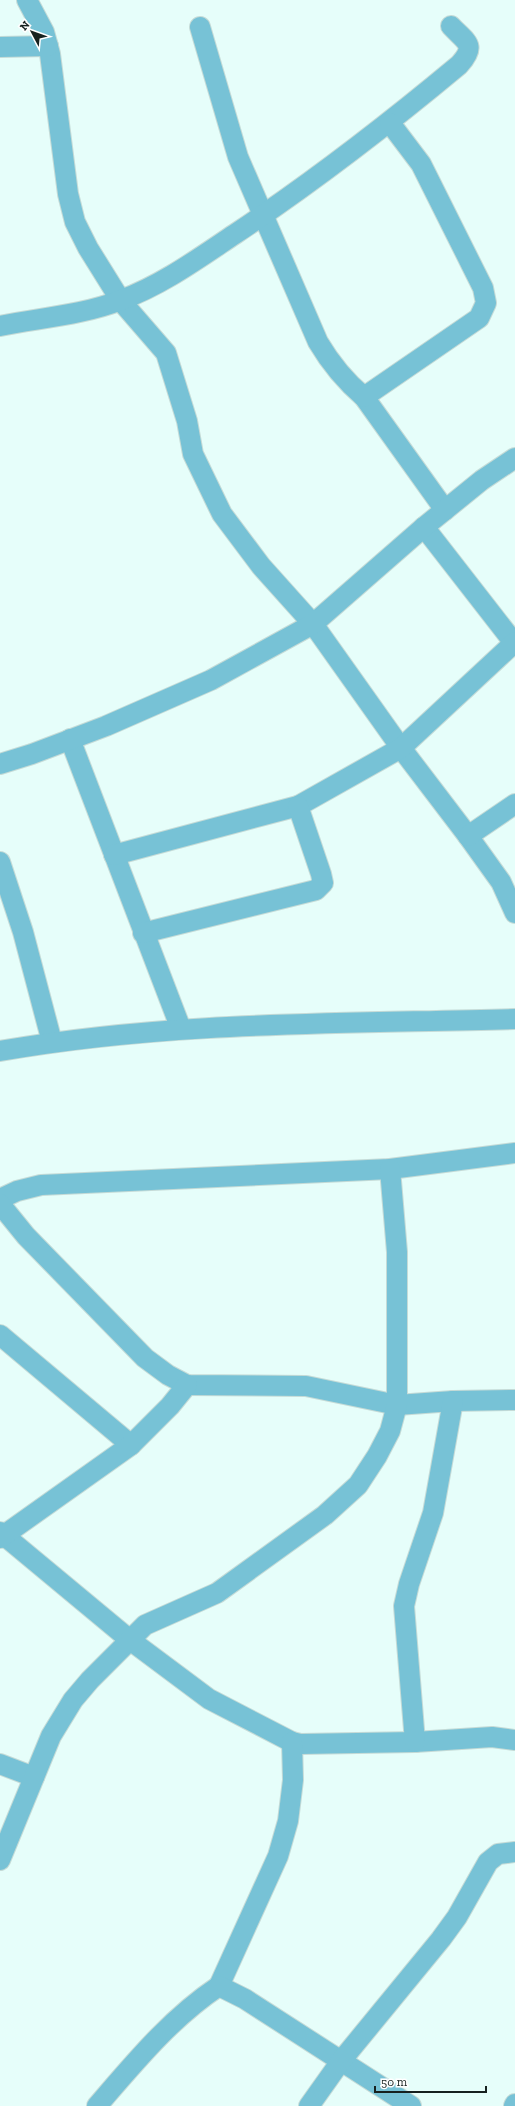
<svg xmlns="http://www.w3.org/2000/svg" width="515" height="2106" font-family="'Zilla Slab',serif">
<rect width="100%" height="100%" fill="#e6fefa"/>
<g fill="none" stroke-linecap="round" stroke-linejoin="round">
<defs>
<g id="minor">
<path d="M27,0L44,32L50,54L68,194L75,222L88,248L121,301L166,353L187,421L193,454L222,514L261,566L313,624L401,748L468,836L501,882L515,913"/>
<path d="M200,27L238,157L318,342C331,364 345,381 364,397L445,510"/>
<path d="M0,47L48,46"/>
<path d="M0,326C40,318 83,315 121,300C162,285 199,258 235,234C313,182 387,125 459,65C477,45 467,43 451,26"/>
<path d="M364,397L479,318L486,303L483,288L421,164L390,123"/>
<path d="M424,527L515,644"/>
<path d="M70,739L181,1029"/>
<path d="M0,764L32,754L106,726L211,680L313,624L424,527L482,480L515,458"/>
<path d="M468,836L515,804"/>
<path d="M114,855L298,806L401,748L515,642"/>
<path d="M0,862L23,932L52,1042"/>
<path d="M143,933L316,890L323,883L321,874L298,806"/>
<path d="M0,1051C170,1021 343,1024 515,1019"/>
<path d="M0,1199L17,1191L41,1185L390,1169L515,1153"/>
<path d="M0,1204L26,1236L145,1358L168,1375L187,1385L306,1386L397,1405L453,1401L515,1400"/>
<path d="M0,1335L131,1445"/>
<path d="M0,1532L130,1640L209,1699L292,1742L300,1744L415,1742L492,1737L515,1740"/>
<path d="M0,1538L131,1445L170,1406L187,1385"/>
<path d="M415,1742L404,1606L409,1584L433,1513L453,1401"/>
<path d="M0,1764L34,1777"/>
<path d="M0,1860L51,1736L73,1700L90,1680L145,1625L217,1593L325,1515L358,1485L377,1456L390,1431L397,1405V1252L390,1169"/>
<path d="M219,1986L278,1856L288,1821L293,1780L292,1742"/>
<path d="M97,2106C135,2062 171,2018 219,1986L245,1999L411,2106"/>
<path d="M309,2106L341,2061L441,1939L457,1917L488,1862L498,1854L515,1852"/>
<path d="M514,2106L515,2104"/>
</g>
</defs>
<use href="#minor" stroke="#c5dbd7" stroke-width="22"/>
<use href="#minor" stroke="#77c2d6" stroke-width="20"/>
</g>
<g transform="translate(32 32) rotate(311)" stroke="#ffffff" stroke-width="3" paint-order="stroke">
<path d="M0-3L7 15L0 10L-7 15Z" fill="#16211f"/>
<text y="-6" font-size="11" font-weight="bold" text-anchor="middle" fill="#16211f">N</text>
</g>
<path d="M375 2086v6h111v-6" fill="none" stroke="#16211f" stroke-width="2"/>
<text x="381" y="2086" font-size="12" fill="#16211f" stroke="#ffffff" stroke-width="3" paint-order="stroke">50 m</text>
</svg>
